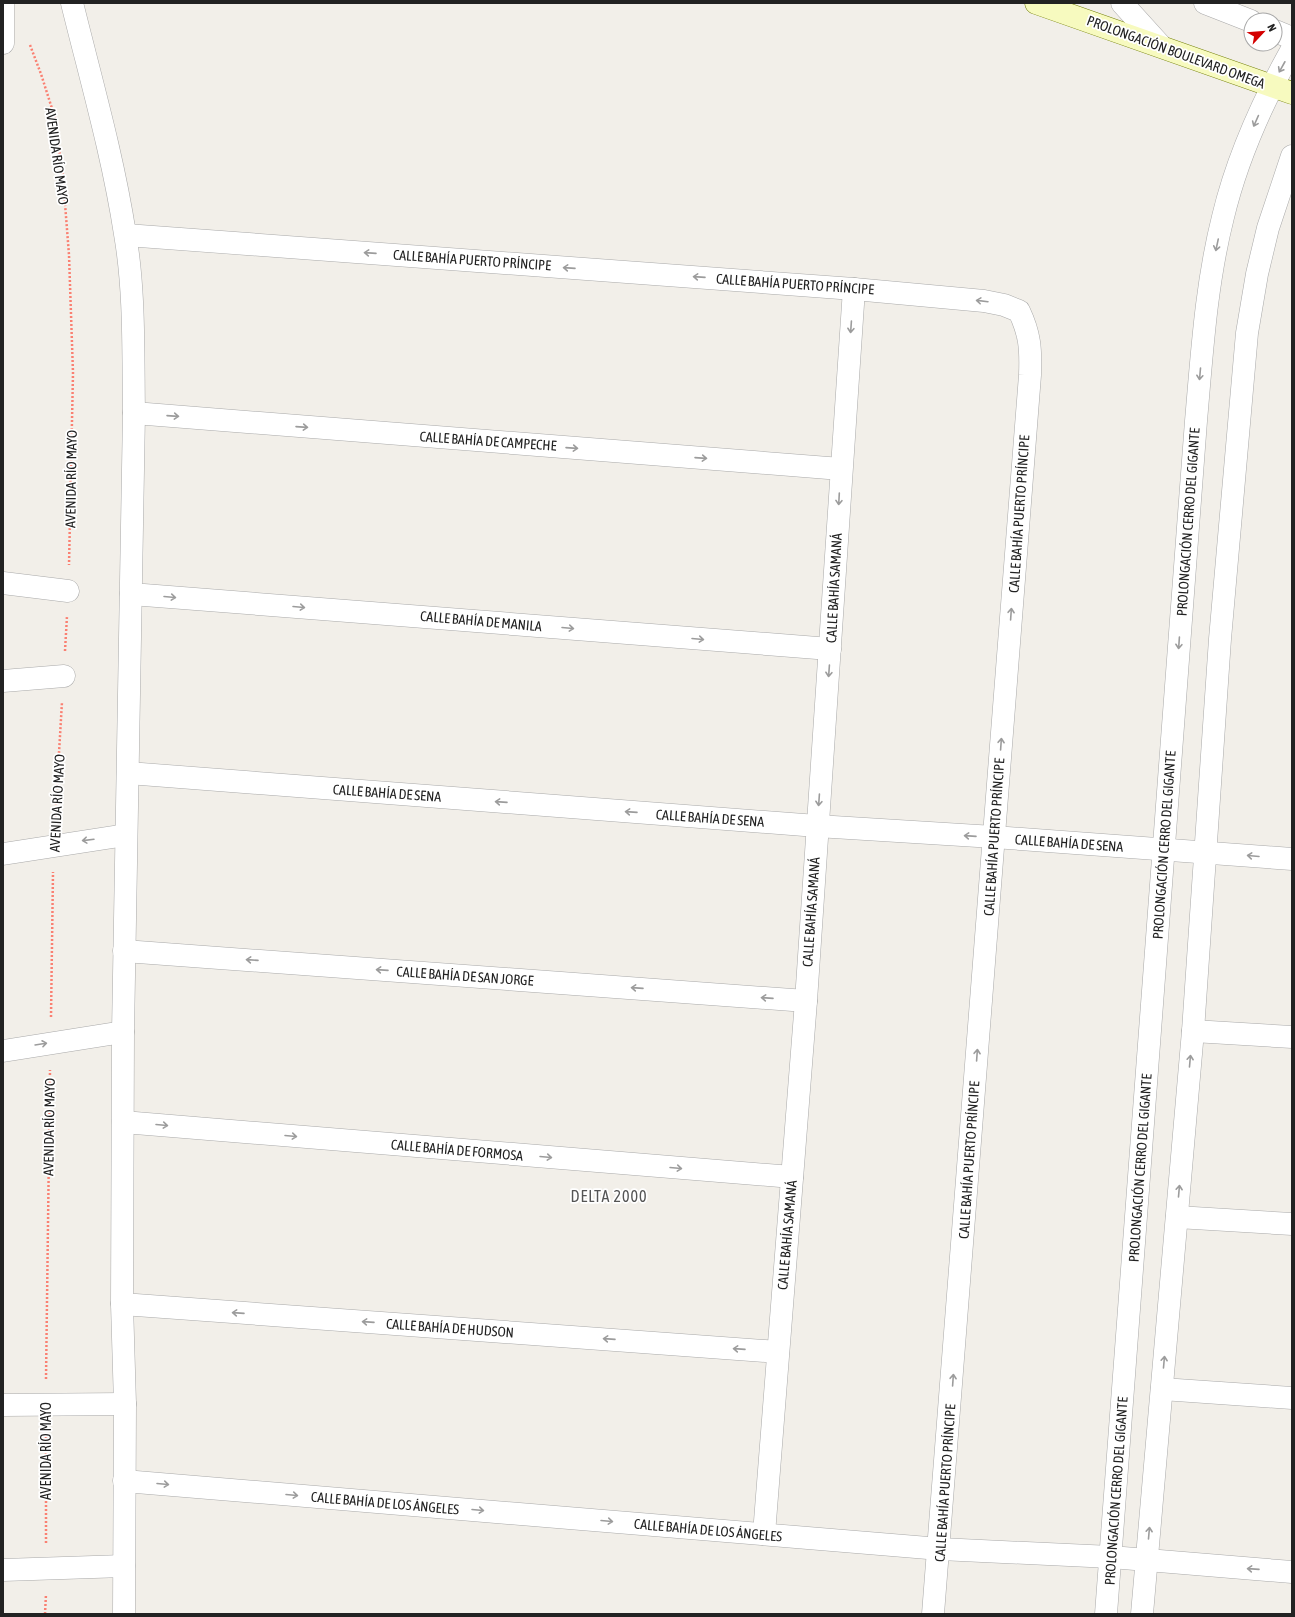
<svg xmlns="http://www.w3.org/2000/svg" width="1295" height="1617" font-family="'Asap Condensed',sans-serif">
<rect width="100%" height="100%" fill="#f2efe9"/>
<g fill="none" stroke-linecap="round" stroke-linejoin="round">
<defs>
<g id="street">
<path d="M72,3C91,80 113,156 125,234C135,292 133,354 134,413L123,1032L122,1304L125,1404L124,1614"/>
<path d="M1122,3L1160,45"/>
<path d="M1205,3L1251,21"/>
<path d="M1275,31L1292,38"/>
<path d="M3,43V3"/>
<path d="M126,235L854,289L984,301L1004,305L1019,311C1030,334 1031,349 1030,375L933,1614"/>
<path d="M134,413L841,469"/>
<path d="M3,583L68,591"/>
<path d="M131,594L830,649"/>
<path d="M3,681L64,676"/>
<path d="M128,773L817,826L994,837L1292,859"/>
<path d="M3,854L126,835"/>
<path d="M124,951L806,1001"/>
<path d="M1193,1031L1292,1037"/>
<path d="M3,1051L123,1032"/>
<path d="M123,1122L792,1177"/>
<path d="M1177,1217L1292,1224"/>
<path d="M122,1304L778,1352"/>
<path d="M1162,1389L1292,1398"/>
<path d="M3,1405L125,1404"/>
<path d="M124,1481L940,1549L1111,1557L1292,1572"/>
<path d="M764,1534L806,1001L854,289"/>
<path d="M3,1570L124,1566"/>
<path d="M1106,1614L1196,421C1202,353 1206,284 1223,217C1237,158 1263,101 1292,49"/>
<path d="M1142,1614L1193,1031L1220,639L1247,333L1257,274L1268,228L1292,156"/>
</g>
<path id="secondary" d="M1036,3L1292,93"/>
</defs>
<use href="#street" stroke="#a9a9a9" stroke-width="23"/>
<use href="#secondary" stroke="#707d05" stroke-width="23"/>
<g stroke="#fa8072" stroke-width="2.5" stroke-dasharray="2 2" stroke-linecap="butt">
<path d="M30,45L41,74L55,118L63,178L69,255L73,373L69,565"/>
<path d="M65,651L67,616"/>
<path d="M55,821L62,702"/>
<path d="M51,1017L53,872"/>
<path d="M46,1379L50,1070"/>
<path d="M46,1543V1430"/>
<path d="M45,1614L46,1594"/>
</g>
<use href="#street" stroke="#fff" stroke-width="22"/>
<use href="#secondary" stroke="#f7fabf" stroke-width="22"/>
</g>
<defs><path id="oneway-shaft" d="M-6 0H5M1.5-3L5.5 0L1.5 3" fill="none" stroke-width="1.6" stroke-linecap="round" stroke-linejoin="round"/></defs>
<g stroke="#9c9c9c">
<use href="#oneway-shaft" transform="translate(1282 67) rotate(119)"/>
<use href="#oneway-shaft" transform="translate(1256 121) rotate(114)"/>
<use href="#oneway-shaft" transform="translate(1217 245) rotate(102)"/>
<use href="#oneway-shaft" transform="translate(370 253) rotate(-176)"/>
<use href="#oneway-shaft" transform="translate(569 268) rotate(-176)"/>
<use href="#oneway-shaft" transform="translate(699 277) rotate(-176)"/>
<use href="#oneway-shaft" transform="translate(982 301) rotate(-173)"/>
<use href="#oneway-shaft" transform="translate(851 327) rotate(94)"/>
<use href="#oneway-shaft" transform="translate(1200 374) rotate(95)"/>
<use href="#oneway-shaft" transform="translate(173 416) rotate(4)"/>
<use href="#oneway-shaft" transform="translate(302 427) rotate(4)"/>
<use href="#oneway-shaft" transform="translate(572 448) rotate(4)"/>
<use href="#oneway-shaft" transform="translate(701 458) rotate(4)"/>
<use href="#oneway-shaft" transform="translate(839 499) rotate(93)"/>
<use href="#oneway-shaft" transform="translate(170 597) rotate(5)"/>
<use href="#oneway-shaft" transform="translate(299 607) rotate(5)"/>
<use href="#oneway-shaft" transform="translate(1011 614) rotate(-86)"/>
<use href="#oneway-shaft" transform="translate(568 628) rotate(5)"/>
<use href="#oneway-shaft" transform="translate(698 639) rotate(5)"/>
<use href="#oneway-shaft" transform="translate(1179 643) rotate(94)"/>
<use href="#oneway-shaft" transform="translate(829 671) rotate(94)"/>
<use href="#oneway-shaft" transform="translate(1001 744) rotate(-86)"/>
<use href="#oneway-shaft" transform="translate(819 800) rotate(94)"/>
<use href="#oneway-shaft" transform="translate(501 802) rotate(-176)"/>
<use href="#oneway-shaft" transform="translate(631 812) rotate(-176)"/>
<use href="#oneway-shaft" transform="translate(970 836) rotate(-176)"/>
<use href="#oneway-shaft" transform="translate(88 840) rotate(173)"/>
<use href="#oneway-shaft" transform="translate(1253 856) rotate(-175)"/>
<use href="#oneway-shaft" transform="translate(252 960) rotate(-176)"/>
<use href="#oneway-shaft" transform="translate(382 970) rotate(-176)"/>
<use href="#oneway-shaft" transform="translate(637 988) rotate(-176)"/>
<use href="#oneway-shaft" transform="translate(767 998) rotate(-176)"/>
<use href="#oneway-shaft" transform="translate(41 1044) rotate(-9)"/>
<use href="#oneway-shaft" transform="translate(977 1055) rotate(-86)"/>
<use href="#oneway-shaft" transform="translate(1190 1061) rotate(-85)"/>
<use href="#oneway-shaft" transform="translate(162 1125) rotate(5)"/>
<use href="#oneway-shaft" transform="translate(291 1136) rotate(5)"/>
<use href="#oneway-shaft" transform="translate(546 1157) rotate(5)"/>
<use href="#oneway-shaft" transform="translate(676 1168) rotate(5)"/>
<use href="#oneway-shaft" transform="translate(1179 1191) rotate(-85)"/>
<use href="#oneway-shaft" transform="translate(238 1313) rotate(-176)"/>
<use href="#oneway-shaft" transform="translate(368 1322) rotate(-176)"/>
<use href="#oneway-shaft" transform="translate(609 1339) rotate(-176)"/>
<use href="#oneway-shaft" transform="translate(739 1349) rotate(-176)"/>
<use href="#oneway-shaft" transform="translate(1164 1362) rotate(-85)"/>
<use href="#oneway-shaft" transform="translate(953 1380) rotate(-86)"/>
<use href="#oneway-shaft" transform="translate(163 1484) rotate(5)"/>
<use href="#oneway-shaft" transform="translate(292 1495) rotate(5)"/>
<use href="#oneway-shaft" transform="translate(478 1510) rotate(5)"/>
<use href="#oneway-shaft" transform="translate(607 1521) rotate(5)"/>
<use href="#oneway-shaft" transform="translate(1149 1533) rotate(-85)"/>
<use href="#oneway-shaft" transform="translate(1253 1569) rotate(-176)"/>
</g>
<g text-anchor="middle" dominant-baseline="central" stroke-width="3.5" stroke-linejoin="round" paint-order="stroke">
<g font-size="14" fill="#222" stroke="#fff">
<text transform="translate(1176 52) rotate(20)">PROLONGACIÓN BOULEVARD OMEGA</text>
<text transform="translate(57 156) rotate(82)">AVENIDA RÍO MAYO</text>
<text transform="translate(472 260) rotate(4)">CALLE BAHÍA PUERTO PRÍNCIPE</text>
<text transform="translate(795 284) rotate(4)">CALLE BAHÍA PUERTO PRÍNCIPE</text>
<text transform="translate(488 441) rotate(4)">CALLE BAHÍA DE CAMPECHE</text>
<text transform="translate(71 479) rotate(-89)">AVENIDA RÍO MAYO</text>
<text transform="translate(1019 514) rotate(-86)">CALLE BAHÍA PUERTO PRÍNCIPE</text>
<text transform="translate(1188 522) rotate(-86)">PROLONGACIÓN CERRO DEL GIGANTE</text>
<text transform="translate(834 588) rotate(-87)">CALLE BAHÍA SAMANÁ</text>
<text transform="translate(481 621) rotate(5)">CALLE BAHÍA DE MANILA</text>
<text transform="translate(387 793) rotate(4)">CALLE BAHÍA DE SENA</text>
<text transform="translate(57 803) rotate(-87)">AVENIDA RÍO MAYO</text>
<text transform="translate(710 818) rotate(4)">CALLE BAHÍA DE SENA</text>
<text transform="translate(994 837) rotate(-86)">CALLE BAHÍA PUERTO PRÍNCIPE</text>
<text transform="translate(1069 843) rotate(4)">CALLE BAHÍA DE SENA</text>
<text transform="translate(1164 845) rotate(-86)">PROLONGACIÓN CERRO DEL GIGANTE</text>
<text transform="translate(811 912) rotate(-86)">CALLE BAHÍA SAMANÁ</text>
<text transform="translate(465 976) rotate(4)">CALLE BAHÍA DE SAN JORGE</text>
<text transform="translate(49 1127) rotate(-89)">AVENIDA RÍO MAYO</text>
<text transform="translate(457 1150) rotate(5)">CALLE BAHÍA DE FORMOSA</text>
<text transform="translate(969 1160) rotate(-86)">CALLE BAHÍA PUERTO PRÍNCIPE</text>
<text transform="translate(1140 1168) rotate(-86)">PROLONGACIÓN CERRO DEL GIGANTE</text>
<text transform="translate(787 1235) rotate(-85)">CALLE BAHÍA SAMANÁ</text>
<text transform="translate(450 1328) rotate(4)">CALLE BAHÍA DE HUDSON</text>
<text transform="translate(46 1451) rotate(-90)">AVENIDA RÍO MAYO</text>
<text transform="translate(945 1483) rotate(-86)">CALLE BAHÍA PUERTO PRÍNCIPE</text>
<text transform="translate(1116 1491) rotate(-86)">PROLONGACIÓN CERRO DEL GIGANTE</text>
<text transform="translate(385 1503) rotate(5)">CALLE BAHÍA DE LOS ÁNGELES</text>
<text transform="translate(708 1530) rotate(5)">CALLE BAHÍA DE LOS ÁNGELES</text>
</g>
<g font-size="16" letter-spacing="1" fill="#555" stroke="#fff">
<text x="609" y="1196">DELTA 2000</text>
</g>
</g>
<rect width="1295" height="1617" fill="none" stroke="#222222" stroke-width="8"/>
<g transform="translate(1263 32) rotate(64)"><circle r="19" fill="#ffffff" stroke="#a7a7a7"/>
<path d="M0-3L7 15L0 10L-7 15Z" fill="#d40000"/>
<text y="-6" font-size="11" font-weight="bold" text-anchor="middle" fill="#222222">N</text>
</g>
</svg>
